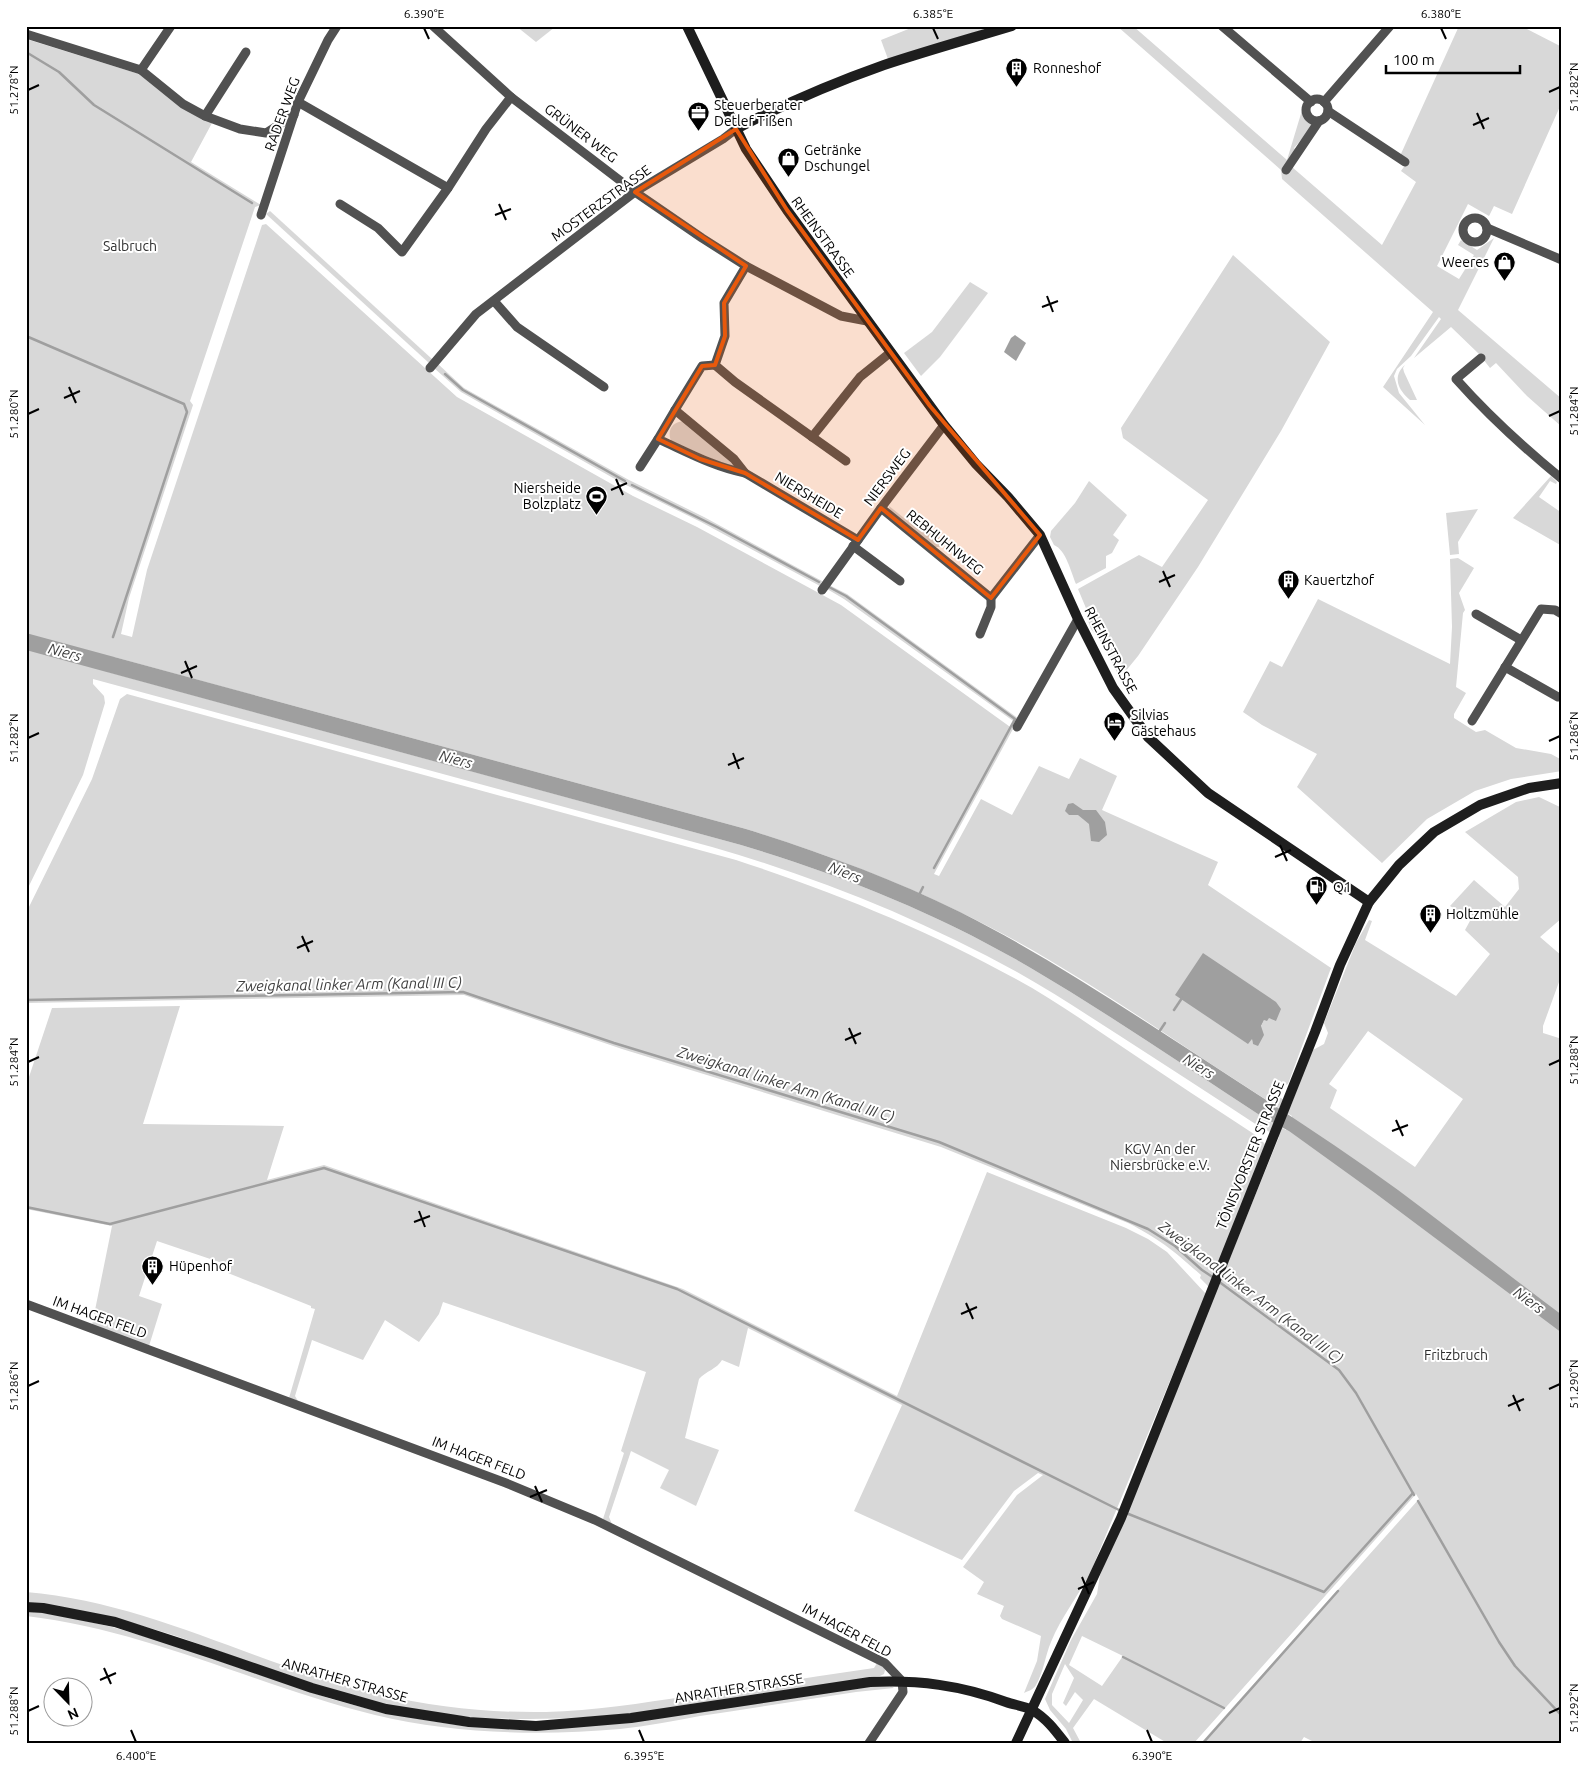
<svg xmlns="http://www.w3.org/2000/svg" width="1588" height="1769" font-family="Ubuntu,sans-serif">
<rect width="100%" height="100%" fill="#fff"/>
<g fill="#d8d8d8" fill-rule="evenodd">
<path d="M516,26H555V27L536,42Z"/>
<path d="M916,26H995L888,59L881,40Z"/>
<path d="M1117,26H1133L1287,160L1303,107L1307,119L1312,122L1313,126L1294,148L1296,150L1292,167L1382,245L1416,182L1401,171L1408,161L1400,156L1459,26H1521L1562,47V102L1512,214L1494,206L1489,216L1468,204L1437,266L1459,279L1474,255L1458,245L1461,240L1477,250L1494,238L1458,310L1562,399V427L1527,396L1496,363L1490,368L1479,354L1451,327L1414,358L1441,319L1439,317L1411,356L1397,369L1394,376L1399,393L1425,425L1383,387L1433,312L1282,179L1281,170Z"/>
<path d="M26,39L139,74L212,123L191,162L261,205L255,207L190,401L193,405L129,598L121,634L132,637L147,570L262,225L266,224L457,397L633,496L697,527L841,605L1013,729L934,874L939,876L981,799L1012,815L1039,766L1069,779L1080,758L1117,776L1102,810L1218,862L1208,885L1331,968L1288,1084L1283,1086L1278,1084L1274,1093L1291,1105L1309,1058L1313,1050L1324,1044L1328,1033L1324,1023L1356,943L1369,920L1372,921L1365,940L1456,996L1490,954L1465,930L1471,919L1450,906L1474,880L1505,907L1519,889L1518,877L1465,832L1516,802L1539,797L1562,808V918L1540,937L1562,956V978L1559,982L1543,1026V1033L1562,1039V1743H1316L1304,1737L1300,1743H1201L1419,1499L1416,1494L1194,1743H1167L1094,1699L1073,1728L1081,1743H1073L1066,1729L1050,1710L1045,1699L1071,1640L1097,1594L1100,1575L1125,1516L1209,1287L1200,1278L1201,1275C1175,1252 1160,1239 1128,1223L941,1147L622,1049L464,995L26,1003V913L92,779L120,699L127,694L736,860C834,892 925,929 1016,979C1053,999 1088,1024 1124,1048C1168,1078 1213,1107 1257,1136L1265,1144L1222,1277L1279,1137L1260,1127C1213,1096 1165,1065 1117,1034C1084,1013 1051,991 1017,972C920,919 819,878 712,847L93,679V684L104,696L105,703L83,775L26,892ZM114,657L746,829C846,860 943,899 1034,951C1122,1002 1205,1062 1292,1116L1286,1130L1264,1118C1186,1067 1109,1014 1029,967C939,914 841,875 741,845L108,672ZM1203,953L1264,1020L1253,1044L1252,1038ZM1368,1031L1463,1099L1415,1167L1330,1108L1337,1090L1329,1084ZM1082,1636L1123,1656L1102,1686L1069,1665ZM1065,1664L1074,1678L1063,1703L1066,1706L1075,1692L1083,1700L1069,1723L1052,1705V1694Z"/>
<path d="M270,211L432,359L429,363L266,214Z"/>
<path d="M1233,255L1330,342L1281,431L1198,567L1138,656L1120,678L1102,643L1091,629L1087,618L1088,613L1078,589L1139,555L1162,567L1208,500L1123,438L1121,428Z"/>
<path d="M970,282L988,293L940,357L921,376L904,353L932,332Z"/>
<path d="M438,364L464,388L629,480L704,517L822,581L820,586L701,522L622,483L461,392L434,368Z"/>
<path d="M1405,365L1403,368L1404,372L1417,400H1410C1398,390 1392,376 1405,365Z"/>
<path d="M684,421L734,463V467L729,466L671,441C667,430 672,422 684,421Z"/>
<path d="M1551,476L1557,482L1556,484L1550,481L1539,497L1562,513V546L1513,518Z"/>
<path d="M1089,481L1127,515L1113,535L1119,540L1112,553L1106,556V568L1076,584C1071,572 1066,550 1054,545L1050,537L1051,531L1075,503Z"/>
<path d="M889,506L919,530L924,524L943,540L944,545L941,547H934L890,511Z"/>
<path d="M1478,509L1458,542L1459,554L1450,555L1446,513Z"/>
<path d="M1458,558L1474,568L1459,593L1465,610L1463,613L1456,687L1466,693L1454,714V718L1476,732L1485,730L1516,748L1551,754L1562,760V771L1511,779L1475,791L1427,819L1382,863L1297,787L1317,754L1262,725L1243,712L1270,661L1282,667L1318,599L1450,664L1452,627L1450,559Z"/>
<path d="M829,585L847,594L1019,719L1016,723L844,599L827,589Z"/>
<path d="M180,1006L143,1124L284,1126L267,1180L324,1165L683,1289L897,1396L987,1172L1126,1228L1148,1239L1167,1252L1206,1294L1091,1571C1079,1595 1061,1617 1051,1642C1045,1656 1044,1671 1036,1685C1033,1690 1028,1691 1024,1693L1037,1661L1041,1636L1002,1619L1000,1616L1004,1606L977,1594L984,1582L963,1567L1017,1495L1043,1475L1038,1473L1014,1491L962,1560L854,1511L902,1405L748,1328L739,1367L722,1360C717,1369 706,1371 699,1379L685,1438L719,1450L696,1506L660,1488L669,1470L631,1451L609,1517L612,1524L603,1519L624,1453L621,1451L646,1372L443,1302L439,1314L419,1342L385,1320L363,1360L312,1340L295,1396L298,1401L289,1398L315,1309L311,1308V1306L228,1273L231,1266L157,1241L139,1296L162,1304L149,1346L92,1325L112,1226L26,1209V1086L52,1008Z"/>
<path d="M26,1592C150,1602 261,1667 381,1695C435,1707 490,1713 546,1712C594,1711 641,1703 689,1696C750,1687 812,1677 874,1668L877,1663L883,1666L885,1670L884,1674L880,1676C711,1702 541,1743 371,1701C305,1684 241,1658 176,1636C127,1620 77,1609 26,1602Z"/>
<path d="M26,1611L64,1616L112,1627L167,1643L331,1699L377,1711L425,1720L469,1727L616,1724L888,1684L894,1688L856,1692C804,1700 752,1708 700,1716C674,1721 647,1726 620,1729C539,1736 455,1734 375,1715C258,1686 147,1630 26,1616Z"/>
</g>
<g fill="#9f9f9f">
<path d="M1015,335L1026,343L1016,361L1004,352L1011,338Z"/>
<path d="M26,633L746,829C819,852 891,878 960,912C1042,953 1118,1004 1194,1053C1263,1098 1332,1142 1398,1190C1453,1231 1507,1274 1562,1315V1333L1375,1193L1289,1131L1264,1118C1186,1067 1109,1014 1029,967C939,914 841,875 741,845L26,650Z"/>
<path d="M1073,803L1083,810H1096L1105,822L1107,835L1099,842L1091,841L1089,824L1078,815H1069L1065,811L1068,804Z"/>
<path d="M1203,953L1276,1002L1281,1009L1276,1021L1269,1018L1267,1021L1264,1020L1261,1026L1264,1035L1258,1046L1253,1044L1252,1039L1248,1044L1175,995Z"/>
</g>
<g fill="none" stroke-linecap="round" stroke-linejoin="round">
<g stroke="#9f9f9f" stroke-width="2.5">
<path d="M26,52L59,72L94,105L252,203"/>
<path d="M26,336L184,404L187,412L113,637"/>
<path d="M445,374L463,390L625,481"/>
<path d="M632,485L717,527L819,582"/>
<path d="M829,587L846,596L1015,719L934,868"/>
<path d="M918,897L923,887"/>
<path d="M26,1000L463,992L614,1043L939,1142L1148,1229L1175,1246L1202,1270L1214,1278"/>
<path d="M1174,1010L1182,998"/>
<path d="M1159,1032L1165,1023"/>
<path d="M26,1207L110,1224L324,1168L677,1289L1121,1511"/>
<path d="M1218,1281L1339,1370L1356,1393L1414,1495"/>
<path d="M1418,1501L1499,1642L1515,1666L1562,1716"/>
<path d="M1126,1513L1324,1592L1413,1493"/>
<path d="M1123,1657L1224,1708"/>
<path d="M1203,1743L1338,1591"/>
</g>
<g stroke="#515151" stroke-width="9">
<path d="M433,26L511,97L635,192L702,238L746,266L841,316L867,321"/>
<path d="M1222,26L1311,102"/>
<path d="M26,34L141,70L183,104L205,116L240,129L266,133L294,115"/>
<path d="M141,70L171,26"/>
<circle cx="1317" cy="110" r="11"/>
<path d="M298,102L448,188"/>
<path d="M1324,102L1390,26"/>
<path d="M1328,111L1405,162"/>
<path d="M205,116L246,52"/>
<path d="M1286,170L1319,121"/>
<path d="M340,204L378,228L402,252L448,188L486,129L511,97"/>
<path d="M261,215L298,102L328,40L337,26"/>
<circle cx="1475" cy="230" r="12"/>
<path d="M1487,228L1562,260"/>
<path d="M746,266L724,303L725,336L715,365L735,382L846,461"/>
<path d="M494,301L517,327L604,387"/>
<path d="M1481,358L1456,379C1489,416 1524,448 1562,479"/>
<path d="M715,365L702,366L675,410L734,459L745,473"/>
<path d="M430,368L476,314L635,192L723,139L736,129"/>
<path d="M675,410L658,439C687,452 714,467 745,473L858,540"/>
<path d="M812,437L860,377L891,352"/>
<path d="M640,467L658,439"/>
<path d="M881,508L991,598"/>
<path d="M853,546L900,581"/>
<path d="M822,590L881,508L944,425"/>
<path d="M1476,614L1521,640"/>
<path d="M980,634L991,607V598L1040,535"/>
<path d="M1505,667L1558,697"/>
<path d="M1472,721L1541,609L1555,610L1562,614"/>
<path d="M1017,727L1078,619"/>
<path d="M26,1304L506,1483L595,1520L885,1663L902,1681L903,1692L869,1743"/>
</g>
<g stroke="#1e1e1e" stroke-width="10">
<path d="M687,26L746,149L787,210L944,425L976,464L1008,497L1040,535L1078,619L1113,688L1148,737L1208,793L1369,902"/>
<path d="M736,129C784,104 833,83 884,65C926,51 969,39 1012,26"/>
<path d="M26,1607L43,1608L115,1622L213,1654L312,1688L386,1709L469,1722L536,1726L631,1718L870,1682C919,1680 960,1685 1006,1702C1014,1705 1025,1706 1032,1710C1046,1718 1055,1730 1065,1743"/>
<path d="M1016,1743L1121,1518L1315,1032L1340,965L1369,902L1399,865L1434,832L1480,805L1529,788L1562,783"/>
</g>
</g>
<path fill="#e8590c" fill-opacity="0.2" stroke="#e8590c" stroke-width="4" stroke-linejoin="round" d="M736,129L787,210L930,406L1040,535L991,598L881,508L858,540L745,473L700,459L658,439L702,366L715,365L725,336L724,303L746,266L635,192Z"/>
<path fill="none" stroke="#000" stroke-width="2" d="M424,28L429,39M933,28L938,39M1441,28L1446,39M28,90L39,85M1549,92L1560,87M1477,113L1484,129M1473,125L1489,118M499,204L506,220M495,215L511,209M1047,296L1053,312M1042,307L1058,301M69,387L76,403M64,398L80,391M28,414L39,409M1549,416L1560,411M616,479L623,495M611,490L627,483M1163,571L1170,587M1159,582L1175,575M185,661L192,678M181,673L197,666M28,738L39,733M1549,741L1560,736M733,753L739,769M728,765L744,758M1280,845L1287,861M1275,857L1291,850M302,936L309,952M297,948L313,941M849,1028L856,1044M845,1040L861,1033M28,1062L39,1057M1549,1065L1560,1060M1396,1120L1403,1136M1392,1131L1408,1125M419,1211L425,1227M414,1222L430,1216M966,1303L973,1319M961,1314L977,1307M28,1386L39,1381M1549,1389L1560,1384M1513,1395L1520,1411M1508,1406L1524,1399M535,1486L542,1502M530,1497L547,1490M1082,1577L1089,1594M1078,1589L1094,1582M104,1668L111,1684M100,1680L116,1673M28,1711L39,1706M1549,1713L1560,1708M131,1730L136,1742M639,1730L644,1742M1147,1730L1152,1742"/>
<defs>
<symbol id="building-pin" viewBox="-11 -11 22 30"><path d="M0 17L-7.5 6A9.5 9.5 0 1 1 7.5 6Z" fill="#000" stroke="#fff"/><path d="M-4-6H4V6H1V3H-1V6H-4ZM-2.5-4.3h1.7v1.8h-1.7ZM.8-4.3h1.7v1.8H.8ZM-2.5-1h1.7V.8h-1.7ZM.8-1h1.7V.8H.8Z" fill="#fff"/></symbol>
<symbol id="office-pin" viewBox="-11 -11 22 30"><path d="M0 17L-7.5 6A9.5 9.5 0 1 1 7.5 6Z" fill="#000" stroke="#fff"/><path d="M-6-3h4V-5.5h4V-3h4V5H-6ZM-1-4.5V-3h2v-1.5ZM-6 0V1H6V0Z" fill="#fff"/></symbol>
<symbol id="shop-pin" viewBox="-11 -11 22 30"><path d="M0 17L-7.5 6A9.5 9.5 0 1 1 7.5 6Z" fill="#000" stroke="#fff"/><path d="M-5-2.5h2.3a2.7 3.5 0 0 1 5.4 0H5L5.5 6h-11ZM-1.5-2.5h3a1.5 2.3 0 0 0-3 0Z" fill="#fff"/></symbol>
<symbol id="stadium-pin" viewBox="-11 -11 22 30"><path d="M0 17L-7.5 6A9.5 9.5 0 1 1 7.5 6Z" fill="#000" stroke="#fff"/><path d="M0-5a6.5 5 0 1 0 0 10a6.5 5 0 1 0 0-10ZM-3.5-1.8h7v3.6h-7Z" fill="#fff"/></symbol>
<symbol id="hotel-pin" viewBox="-11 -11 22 30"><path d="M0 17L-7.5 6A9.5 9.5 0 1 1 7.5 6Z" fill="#000" stroke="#fff"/><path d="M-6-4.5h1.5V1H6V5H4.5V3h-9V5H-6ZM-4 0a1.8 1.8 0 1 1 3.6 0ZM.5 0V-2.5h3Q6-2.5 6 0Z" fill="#fff"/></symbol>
<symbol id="fuel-pin" viewBox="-11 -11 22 30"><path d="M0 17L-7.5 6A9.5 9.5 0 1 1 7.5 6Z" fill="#000" stroke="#fff"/><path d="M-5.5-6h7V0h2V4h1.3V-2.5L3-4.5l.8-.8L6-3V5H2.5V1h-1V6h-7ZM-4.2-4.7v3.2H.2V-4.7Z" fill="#fff"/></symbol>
</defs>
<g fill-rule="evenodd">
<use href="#building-pin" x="1004" y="56" width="25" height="34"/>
<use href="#office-pin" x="686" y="100" width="25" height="34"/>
<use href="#shop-pin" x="776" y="146" width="25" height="34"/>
<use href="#shop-pin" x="1492" y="250" width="25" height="34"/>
<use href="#stadium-pin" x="584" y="484" width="25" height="34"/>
<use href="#building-pin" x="1276" y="568" width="25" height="34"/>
<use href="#hotel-pin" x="1102" y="710" width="25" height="34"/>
<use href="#fuel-pin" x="1304" y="874" width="25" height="34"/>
<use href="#building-pin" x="1418" y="902" width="25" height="34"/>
<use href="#building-pin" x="140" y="1254" width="25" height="34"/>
</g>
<g text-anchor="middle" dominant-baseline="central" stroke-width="4" stroke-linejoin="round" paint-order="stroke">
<g font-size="14" fill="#000" stroke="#fff" text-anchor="start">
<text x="1033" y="68">Ronneshof</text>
<text x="714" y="105">Steuerberater<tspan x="714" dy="16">Detlef Tißen</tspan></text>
<text x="804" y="150">Getränke<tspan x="804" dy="16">Dschungel</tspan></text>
<text x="1489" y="262" text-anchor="end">Weeres</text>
<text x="581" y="488" text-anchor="end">Niersheide<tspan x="581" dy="16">Bolzplatz</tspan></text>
<text x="1304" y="580">Kauertzhof</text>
<text x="1131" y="715">Silvias<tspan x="1131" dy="16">Gästehaus</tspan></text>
<text x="1333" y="887">Q1</text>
<text x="1446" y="914">Holtzmühle</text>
<text x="169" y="1266">Hüpenhof</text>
</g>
<g font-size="14" fill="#000" stroke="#fff">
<text transform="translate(282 114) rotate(-70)">RADER WEG</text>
<text transform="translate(581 133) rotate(37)">GRÜNER WEG</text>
<text transform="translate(601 203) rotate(-36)">MOSTERZSTRASSE</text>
<text transform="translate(823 237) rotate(54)">RHEINSTRASSE</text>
<text transform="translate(887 477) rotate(-53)">NIERSWEG</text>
<text transform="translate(809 495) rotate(31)">NIERSHEIDE</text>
<text transform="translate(945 542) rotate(39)">REBHUHNWEG</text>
<text transform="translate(1111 650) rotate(62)">RHEINSTRASSE</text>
<text transform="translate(1250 1155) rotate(-68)">TÖNISVORSTER STRASSE</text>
<text transform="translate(100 1317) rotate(20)">IM HAGER FELD</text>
<text transform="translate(479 1458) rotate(21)">IM HAGER FELD</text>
<text transform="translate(847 1630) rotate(28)">IM HAGER FELD</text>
<text transform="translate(345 1680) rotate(16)">ANRATHER STRASSE</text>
<text transform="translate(739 1688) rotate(-9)">ANRATHER STRASSE</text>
</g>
<g font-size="14" fill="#2f2f2f" stroke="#fff">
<text x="130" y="246">Salbruch</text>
<text x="1160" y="1149">KGV An der<tspan x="1160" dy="16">Niersbrücke e.V.</tspan></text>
<text x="1456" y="1355">Fritzbruch</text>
</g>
<g font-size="15" font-style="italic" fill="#404040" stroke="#fff">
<text transform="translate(65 652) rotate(15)">Niers</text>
<text transform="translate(456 759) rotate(15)">Niers</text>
<text transform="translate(845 872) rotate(22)">Niers</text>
<text transform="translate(349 984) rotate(-1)">Zweigkanal linker Arm (Kanal III C)</text>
<text transform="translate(1199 1066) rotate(32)">Niers</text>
<text transform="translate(786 1084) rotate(17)">Zweigkanal linker Arm (Kanal III C)</text>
<text transform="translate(1251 1292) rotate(37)">Zweigkanal linker Arm (Kanal III C)</text>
<text transform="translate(1529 1300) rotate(36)">Niers</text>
</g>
</g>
<rect width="1588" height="1769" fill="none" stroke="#ffffff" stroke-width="55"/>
<g transform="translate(68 1702) rotate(157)"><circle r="24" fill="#ffffff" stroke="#999999"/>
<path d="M0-4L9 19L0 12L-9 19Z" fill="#000000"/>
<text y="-8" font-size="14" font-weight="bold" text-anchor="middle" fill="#000000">N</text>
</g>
<path d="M1386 65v8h134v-8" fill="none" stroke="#000000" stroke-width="2.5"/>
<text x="1393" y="65" font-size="15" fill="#000000" stroke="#ffffff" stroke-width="4" paint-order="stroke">100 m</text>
<rect x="28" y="28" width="1532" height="1714" fill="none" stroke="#000" stroke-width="2"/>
<g font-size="12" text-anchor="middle" fill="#000">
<text x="424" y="18">6.390°E</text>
<text x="933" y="18">6.385°E</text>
<text x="1441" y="18">6.380°E</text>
<text transform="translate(1574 87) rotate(-90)" y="4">51.282°N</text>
<text transform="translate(14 90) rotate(-90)" y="4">51.278°N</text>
<text transform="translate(1574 411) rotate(-90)" y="4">51.284°N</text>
<text transform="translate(14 414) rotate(-90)" y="4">51.280°N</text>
<text transform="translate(1574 736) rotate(-90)" y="4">51.286°N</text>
<text transform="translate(14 738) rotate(-90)" y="4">51.282°N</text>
<text transform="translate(1574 1060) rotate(-90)" y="4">51.288°N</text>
<text transform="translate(14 1062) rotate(-90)" y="4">51.284°N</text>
<text transform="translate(1574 1384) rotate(-90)" y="4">51.290°N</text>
<text transform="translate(14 1386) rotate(-90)" y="4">51.286°N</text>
<text transform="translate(1574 1708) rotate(-90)" y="4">51.292°N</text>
<text transform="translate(14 1711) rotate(-90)" y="4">51.288°N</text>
<text x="136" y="1760">6.400°E</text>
<text x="644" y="1760">6.395°E</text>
<text x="1152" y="1760">6.390°E</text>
</g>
</svg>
